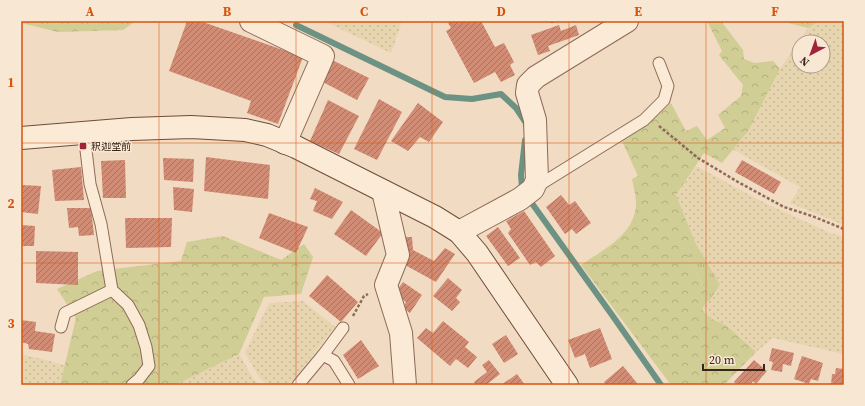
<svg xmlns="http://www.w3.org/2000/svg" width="865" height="406" font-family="'Source Serif 4','Noto Sans JP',serif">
<defs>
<pattern id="farmland-dots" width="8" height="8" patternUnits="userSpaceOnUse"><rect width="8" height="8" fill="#e7d5af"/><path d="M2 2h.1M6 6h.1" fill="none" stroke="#c7b796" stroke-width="1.8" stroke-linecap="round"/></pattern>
<pattern id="grass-tufts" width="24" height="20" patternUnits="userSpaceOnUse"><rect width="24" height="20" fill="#d0cd95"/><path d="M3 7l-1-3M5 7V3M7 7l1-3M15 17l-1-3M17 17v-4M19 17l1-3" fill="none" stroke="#b4b080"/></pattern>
<pattern id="forest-crowns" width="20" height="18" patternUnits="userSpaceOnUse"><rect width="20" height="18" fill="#d0cd95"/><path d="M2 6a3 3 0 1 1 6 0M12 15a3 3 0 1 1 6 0" fill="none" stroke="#b4b080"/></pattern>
<pattern id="building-hatch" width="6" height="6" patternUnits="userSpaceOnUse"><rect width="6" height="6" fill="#d18c75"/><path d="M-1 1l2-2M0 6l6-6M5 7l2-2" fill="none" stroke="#ab725f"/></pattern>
</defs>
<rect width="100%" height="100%" fill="#f1dbc2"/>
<g fill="url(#farmland-dots)" fill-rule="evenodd">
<path d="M329,21H402L391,53L328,23Z"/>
<path d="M820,21H844V225L790,203L800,187L732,149L748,131L780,69L808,28ZM799,42H823V66H799Z"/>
<path d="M696,166L763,202L828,232L844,237V354L773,338L756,352L727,326L710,318L701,309L720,285L695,242L676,195Z"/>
<path d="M303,301L335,327L289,385H267L259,377L245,353L269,303Z"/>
<path d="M21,354L65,365L60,385H21Z"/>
<path d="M239,354L253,378L259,385H175Z"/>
</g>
<path fill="url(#grass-tufts)" d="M695,242L720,285L711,298L687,258Z"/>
<g fill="url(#forest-crowns)">
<path d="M21,21H136L123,30L58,32L21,23Z"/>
<path d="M707,21H721L743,50L744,59L754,63L773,61L780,69L748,131L722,163L704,153L676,195L695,242L687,258L711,298L701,309L710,318L727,326L756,352L724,385H671L581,265C601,251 629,238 635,212C638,202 634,189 632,179L638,176L622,141L649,123L671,103L686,131L697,126L707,140L725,128L718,115L741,96L743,85L719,55L722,51Z"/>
<path d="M787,21H820L808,28L788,23Z"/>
<path d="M223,236L281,260L304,244L313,257L301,294L264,297L239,354L175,385H60L76,318L57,289L97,271L181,261L187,242Z"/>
</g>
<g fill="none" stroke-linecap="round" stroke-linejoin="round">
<g stroke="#6b9282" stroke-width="6">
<path d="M296,25L445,97L472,99L501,94L516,108L526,123V125"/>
<path d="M522,188L521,175L525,140"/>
<path d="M531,202L612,315L661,385"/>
</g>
</g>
<g fill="url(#building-hatch)">
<path d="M187,21H200L303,57L278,124L247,113L251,101L169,71Z"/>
<path d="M447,21H481L495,47L504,43L514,62L510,65L515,75L501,82L495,72L474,83L446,31L451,28Z"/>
<path d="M559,25L561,31L576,25L579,35L548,46L550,51L538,55L531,35Z"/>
<path d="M330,59L369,78L357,100L319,80Z"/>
<path d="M379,99L402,112L377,160L354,149Z"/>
<path d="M328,100L359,116L339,154L310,141Z"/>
<path d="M418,103L443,122L429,142L420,137L408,151L391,141Z"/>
<path d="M206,157L270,165L268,199L204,191Z"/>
<path d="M163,158L194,159L193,182L164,180Z"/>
<path d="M125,160L126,198H103L101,161Z"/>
<path d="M742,160L781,182L774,194L735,172Z"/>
<path d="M81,167L84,200L55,201L52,170Z"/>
<path d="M21,185L41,186L38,214L21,212Z"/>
<path d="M173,187L194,189L192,212L174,210Z"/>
<path d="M315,188L343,202L332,219L313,211L317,201L310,199Z"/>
<path d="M561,195L569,205L575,201L591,223L576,234L572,229L565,234L546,207Z"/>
<path d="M67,208H91L94,235L79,236L78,227L69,228Z"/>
<path d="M351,210L383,233L366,256L334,234Z"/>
<path d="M524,211L555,256L541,267L536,262L530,265L508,233L511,229L506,221Z"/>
<path d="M269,213L308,227L296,253L259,238Z"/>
<path d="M125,218H172L171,247L126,248Z"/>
<path d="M21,225L35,226L34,246H21Z"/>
<path d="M498,227L520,258L508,266L486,236Z"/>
<path d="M403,237H412L413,250L434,261L445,248L455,254L436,282L405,265Z"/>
<path d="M36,251L78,252V285L36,283Z"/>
<path d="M327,275L358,302L341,322L309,296Z"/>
<path d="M448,278L462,290L456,298L460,302L452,311L433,296Z"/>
<path d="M403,282L422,295L410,313L403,308L406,302L394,294Z"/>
<path d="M21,320L36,322L35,331L55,334L52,352L29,349L28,344L21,342Z"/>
<path d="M443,321L469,342L465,347L477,357L468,368L456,359L450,366L417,338L426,328L433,333Z"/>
<path d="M600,328L612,359L590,368L585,354L575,358L568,340Z"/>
<path d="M506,335L518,354L504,363L492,344Z"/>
<path d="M361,340L379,366L358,379L343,355Z"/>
<path d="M772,348L794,353L791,366L783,364L782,372L771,370L773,362L769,361Z"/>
<path d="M802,356L823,363L818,381L811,379L809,384L794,379Z"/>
<path d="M489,360L500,374L486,385H476L474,382L487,372L482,365Z"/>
<path d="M754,360L767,371L756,384L753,381L750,385H737L734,382Z"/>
<path d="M623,366L637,383L635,385H606L604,382Z"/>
<path d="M836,368L844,369V385H831L832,374H835Z"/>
<path d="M517,374L525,385H501Z"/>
</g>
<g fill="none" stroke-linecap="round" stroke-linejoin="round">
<defs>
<g id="lane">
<path d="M84,133L90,184L101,224L112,290L128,305L139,325L146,347L149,366L139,379L132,385"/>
<path d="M536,187L644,120L664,100L668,86L659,63"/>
<path d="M61,327L65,313L112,290"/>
<path d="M323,355L343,328"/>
<path d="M298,385L323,355L334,361L349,385"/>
</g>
<g id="street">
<path d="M251,21L323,56L285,143"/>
<path d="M383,191L398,255L386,285L401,333L405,385"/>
<path d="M459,232L520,199L533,189L537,180L535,120L527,93L528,85L536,77L627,21"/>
</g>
<path id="secondary" d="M21,138L132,129L191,127L245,130L267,135L296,147L435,217L459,232L477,253L567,385"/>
</defs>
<use href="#lane" stroke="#8c6b58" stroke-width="13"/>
<use href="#street" stroke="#8c6b58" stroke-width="24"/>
<use href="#secondary" stroke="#6e4c3b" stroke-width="24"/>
<g stroke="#8c6b58" stroke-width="2.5" stroke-dasharray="3 2" stroke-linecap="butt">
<path d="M552,21V23"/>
<path d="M659,126L698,158L738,182L784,207L812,216L844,229"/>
<path d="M353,316L364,296L368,294"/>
</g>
<use href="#lane" stroke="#fbead6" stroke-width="11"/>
<use href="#street" stroke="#fbead6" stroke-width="22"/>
<use href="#secondary" stroke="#fbead6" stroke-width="22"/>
</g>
<path fill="none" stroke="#d7540e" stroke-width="1" stroke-opacity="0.55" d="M159,21V385M296,21V385M432,21V385M569,21V385M706,21V385M21,143H844M21,263H844"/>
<rect fill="#9f2439" stroke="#f8e7d2" stroke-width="1.5" x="79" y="142" width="8" height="8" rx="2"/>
<g text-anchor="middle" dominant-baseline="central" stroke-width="3" stroke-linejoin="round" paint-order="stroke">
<g font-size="10" fill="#3b261d" stroke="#f8e7d2" text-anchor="start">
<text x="91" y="146">釈迦堂前</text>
</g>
</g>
<rect width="865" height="406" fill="none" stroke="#f8e7d2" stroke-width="44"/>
<g transform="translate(811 54) rotate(221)"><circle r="19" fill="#f8e7d2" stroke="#ac9a8a"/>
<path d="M0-3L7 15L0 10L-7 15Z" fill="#9f2439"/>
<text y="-6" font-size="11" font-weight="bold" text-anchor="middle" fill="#3b261d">N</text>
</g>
<path d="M703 364v6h61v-6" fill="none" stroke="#3b261d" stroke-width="2"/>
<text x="709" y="364" font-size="12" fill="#3b261d" stroke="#f8e7d2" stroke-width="3" paint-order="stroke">20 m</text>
<rect x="22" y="22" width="821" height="362" fill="none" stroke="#d7540e" stroke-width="1.5"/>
<g font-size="13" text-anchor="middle" font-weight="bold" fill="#d7540e">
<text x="90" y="16">A</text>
<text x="227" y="16">B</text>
<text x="364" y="16">C</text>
<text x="501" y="16">D</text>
<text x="638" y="16">E</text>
<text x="775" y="16">F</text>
<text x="11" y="87">1</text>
<text x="11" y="208">2</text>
<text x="11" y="328">3</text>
</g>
</svg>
